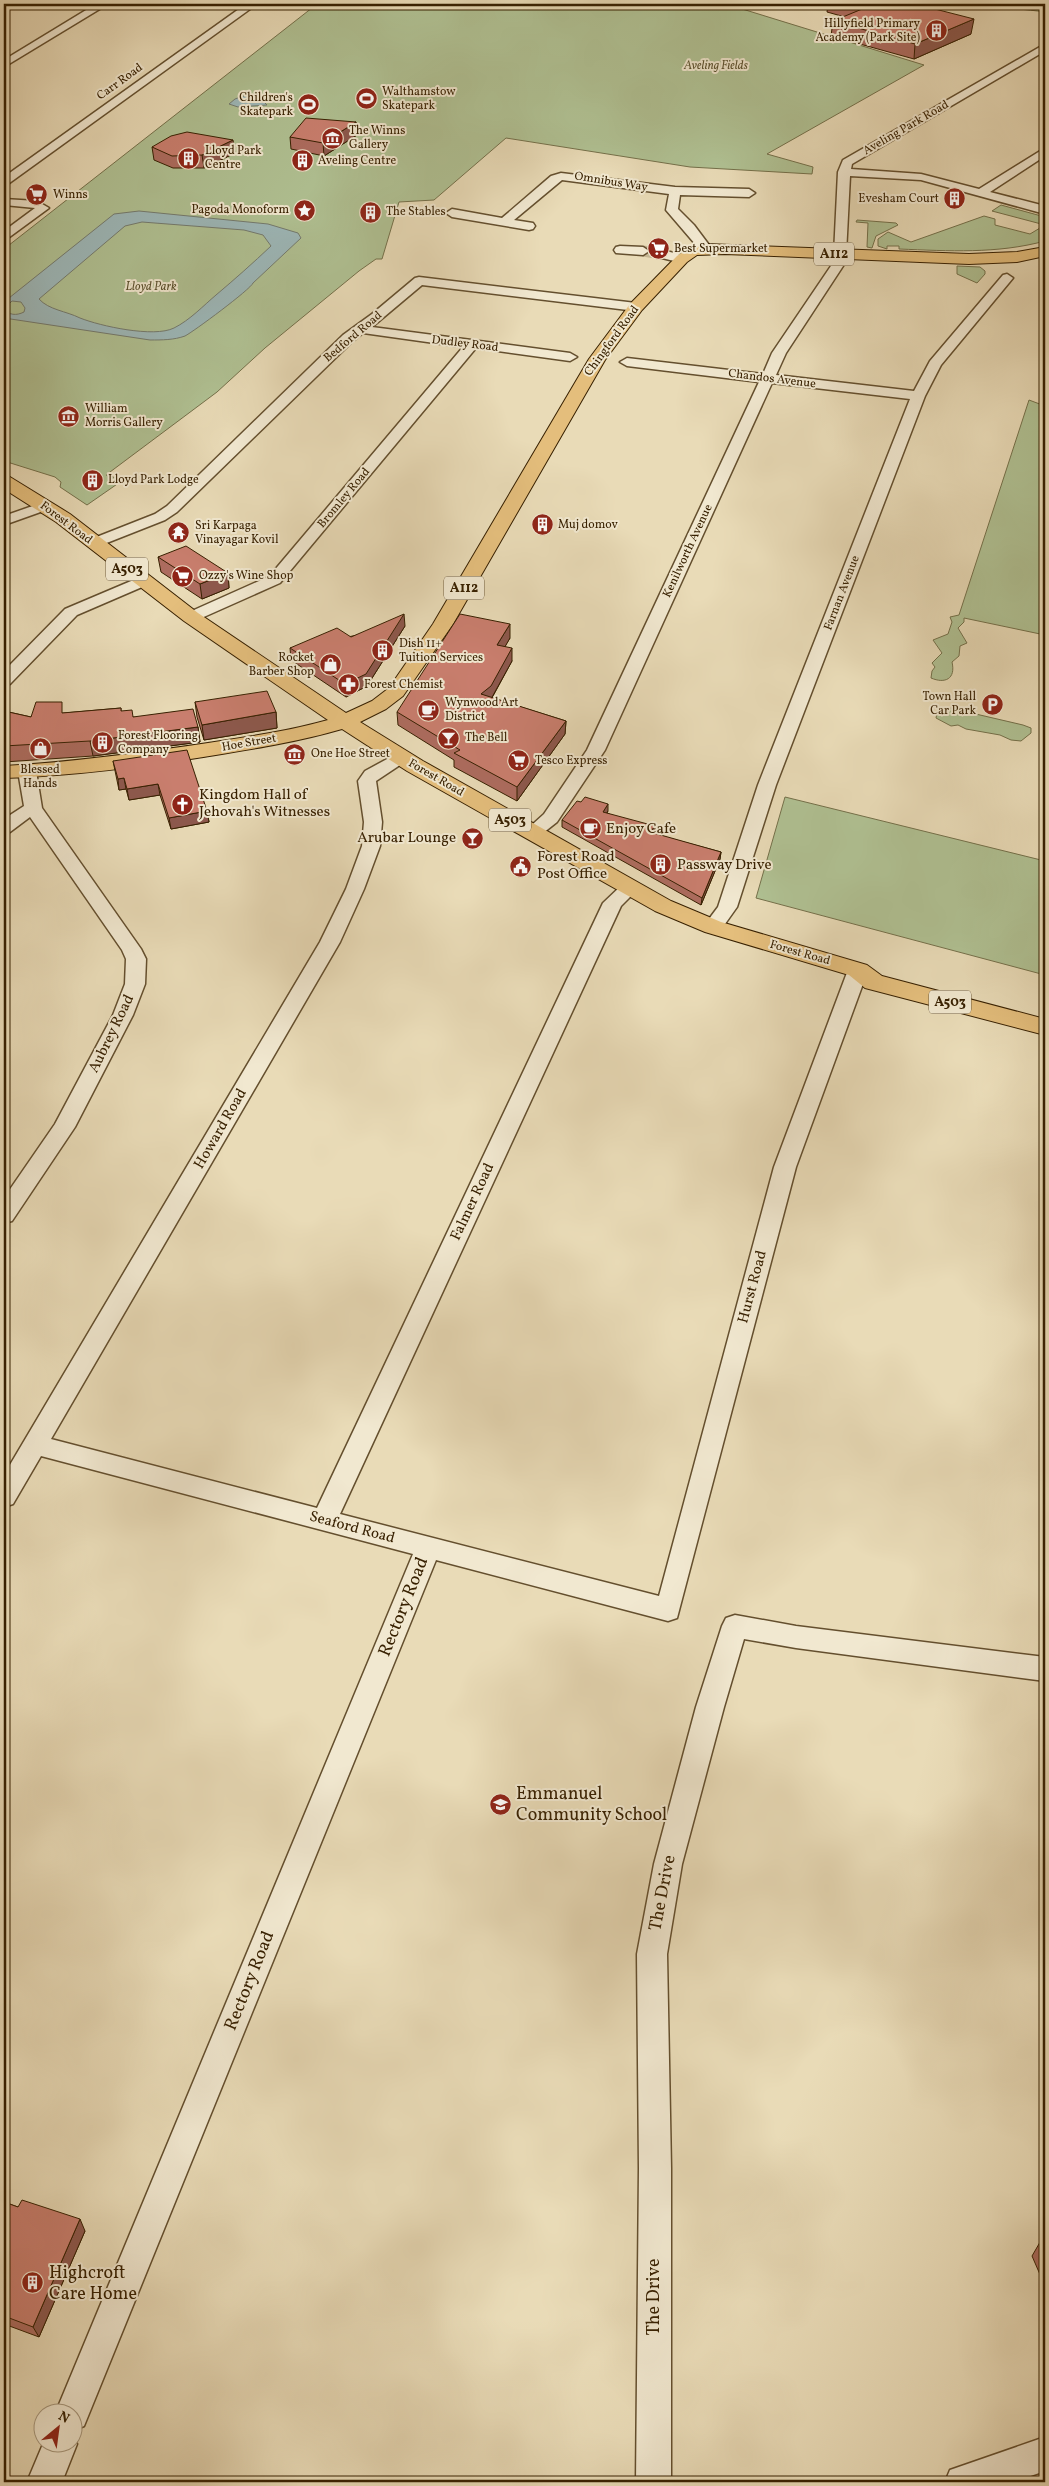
<svg xmlns="http://www.w3.org/2000/svg" width="1049" height="2486" font-family="Vollkorn,serif">
<rect width="100%" height="100%" fill="#e9dbb7"/>
<filter id="stains"><feTurbulence type="fractalNoise" baseFrequency=".004" numOctaves="4"/><feColorMatrix values="0 0 0 0 .2 0 0 0 0 .09 0 0 0 0 .02 0 0 0 .5 -.17"/></filter>
<radialGradient id="worn" r=".72"><stop offset=".6" stop-color="#630" stop-opacity="0"/><stop offset="1" stop-color="#630" stop-opacity=".3"/></radialGradient>
<g fill="#b0c193" stroke="#74704a">
<path d="M317,4H726L924,65L767,154L813,167L812,174L690,167L506,138L434,200L399,202L382,259H376L359,271L265,348L217,392L106,475L123,480L87,505L60,487L61,482L55,477L4,461V249Z"/>
<path d="M989,4H1045V12C1025,9 1008,9 989,4Z"/>
<path d="M1001,205L1045,217V241C997,254 949,251 899,249V246H887V249L878,246V239L888,232L911,242L984,216L995,219V225L1030,234L1045,225L992,211Z"/>
<path d="M857,220L896,223L898,225L876,236L872,248L867,247L868,223L856,222Z"/>
<path d="M957,266L980,267L985,271V274L977,283L957,274Z"/>
<path d="M1029,400L1045,406V635L964,618V622L958,628L967,643L960,646L959,656L952,662C956,679 945,684 931,678L932,671L935,667L932,663L942,653L933,640L948,634L952,622L950,617L959,615Z"/>
<path d="M950,708L1023,725L1031,728V733L1021,741L1011,740L1000,735L966,729L958,725L951,726L936,718L937,713Z"/>
<path d="M785,797L1045,861V975L756,898Z"/>
</g>
<g fill="#9db8b9" stroke="#747b6f" fill-rule="evenodd">
<path d="M243,96L260,98L267,105L238,107L229,104L235,99Z"/>
<path d="M139,211L268,224L298,233L301,238L253,283C251,289 193,332 185,336C174,340 162,340 150,340L4,318V309C9,315 16,316 24,312L25,308L21,302L12,301L4,309V302L114,214ZM142,222L244,230L263,235L271,246C253,263 235,279 216,295C203,306 190,320 174,328C154,338 100,326 80,318C66,311 49,310 39,299L125,226Z"/>
</g>
<g fill="none" stroke-linecap="round" stroke-linejoin="round">
<path stroke="#c5b693" stroke-width="11" stroke-dasharray="11 5.5" stroke-linecap="butt" d="M643,251L662,254"/>
<defs>
<g id="minor">
<path d="M96,4H108L4,67V60Z"/>
<path d="M246,4H257L8,184L4,185V177Z"/>
<path d="M1045,44V51L852,164L851,169L921,174L979,189L1045,148V156L990,192L1045,206V214L921,180L850,176L846,254L844,257H836L834,254L838,172L843,160Z"/>
<path d="M561,173L675,187L749,189L755,193L749,197L680,195L678,209L694,225L712,249L706,253L702,252L666,210L669,194L562,180L514,220L533,223L535,226L533,229L529,230L452,217L446,213L452,209L502,218L551,176Z"/>
<path d="M4,199L37,201L49,208L4,241V231L35,208L4,205Z"/>
<path d="M620,246L643,247L649,251L643,255L616,253L614,250L616,247Z"/>
<path d="M662,250L686,256L688,259L682,263L658,257L656,254L658,251Z"/>
<path d="M839,259L845,263L786,353L776,375L914,391L930,361L1003,275L1007,274L1013,278L941,365L925,396L776,785L737,907L720,931L713,933L706,931L703,927L718,907L758,785L910,399L772,383L605,750L557,822L538,837H526L523,833L544,814L587,750L759,382L627,366L620,362L627,358L763,374L772,353L835,260Z"/>
<path d="M419,277L636,303L642,307L636,311L422,285L372,327L570,353L577,357L570,361L476,348L280,583L197,620H185L183,617L185,614L268,577L273,572L463,347L363,333L353,341L177,512L165,520L99,546H89L86,543L89,540L155,514L167,506L343,335L372,314L415,278Z"/>
<path d="M44,502L49,503L51,506L49,509L4,525V516Z"/>
<path d="M143,576L151,581L149,584L77,615L10,684L4,685V671L65,609Z"/>
<path d="M400,752L406,753L409,757L406,761L376,781L382,822L380,846L364,889L340,942L51,1439L317,1508L603,903L623,884H637L639,888L621,906L340,1514L659,1596L774,1167L848,970L851,966L858,964L865,966L868,970L796,1167L677,1618L668,1621L436,1560L84,2426L72,2431V2414H55L413,1554L41,1456L13,1504L4,1507V1475L320,942L346,889L362,846L364,822L358,781L365,771Z"/>
<path d="M27,766L33,767L36,771L42,808L141,949L146,959L145,984L133,1015L75,1127L12,1221L4,1223V1198L55,1124L113,1015L125,984L126,959L122,950L30,817L10,832L4,833V819L24,806L18,771L21,767Z"/>
<path d="M735,1615L796,1626L1045,1657V1681L796,1648L744,1639L724,1707L682,1864L667,1954L671,2168V2482H636L639,2168L637,1954L654,1864L696,1707L722,1626L726,1618Z"/>
<path d="M72,2432L77,2444L62,2482H27L43,2444H72Z"/>
<path d="M1045,2437V2471L1013,2482H945L950,2470Z"/>
</g>
<path id="primary" d="M706,244L969,254L1017,252L1045,247V256L1017,262L969,264L725,254L697,255L687,262L642,310L605,360L453,624L403,696L386,709L360,722L423,761L671,901L721,922L867,965L882,976L1045,1019V1035L865,988L849,975L705,932L655,911L407,771L342,729C294,743 246,750 197,758C133,768 68,776 4,778V766C73,762 140,753 208,743C248,737 289,731 328,720L184,621L56,522L4,489V476L10,477L70,514L198,613L346,713L372,701L389,688L433,624L589,359L630,304L677,256L687,249Z"/>
</defs>
<use href="#minor" stroke="#644f2e" stroke-width="3"/>
<use href="#primary" stroke="#372001" stroke-width="2"/>
<use href="#minor" fill="#f1e8d0" fill-rule="evenodd"/>
<use href="#primary" fill="#e4be7c" fill-rule="evenodd"/>
</g>
<g fill="#ad6c5f" stroke="#372001">
<path d="M828,4H941L940,10L971,34L914,59L831,36L833,21L845,17L827,12Z"/>
<path d="M356,122L357,135L324,156L291,149L290,137Z"/>
<path d="M152,147L235,153L204,168H173L154,160Z"/>
<path d="M158,557L228,573L229,588L202,599L161,572Z"/>
<path d="M405,626L367,686L346,697L291,660L290,648Z"/>
<path d="M510,638L505,646L512,661L492,698L566,721L565,734L517,801L454,767V760L398,725L397,712Z"/>
<path d="M195,702L276,712L277,728L204,740L197,717Z"/>
<path d="M121,708V711L133,717L198,727L200,742L93,756L4,762V711L31,717L64,713Z"/>
<path d="M113,761L207,811L209,822L171,829L160,795L129,800L126,789L119,790Z"/>
<path d="M608,811L607,813L654,834L721,852L720,859L701,905L562,827V820Z"/>
<path d="M4,2202L85,2231L39,2337L4,2324Z"/>
<path d="M1045,2236V2286L1032,2256L1043,2237Z"/>
</g>
<g fill="#8d584d" stroke="#372001">
<path d="M928,4H941L940,11L937,19Z"/>
<path d="M974,19L971,34L914,59L915,44Z"/>
<path d="M356,122L357,135L324,156L323,143Z"/>
<path d="M233,140L235,153L204,168L202,155Z"/>
<path d="M228,573L229,588L202,599L200,584Z"/>
<path d="M404,614L405,626L367,686L346,697L345,684Z"/>
<path d="M510,624V638L498,659L497,645Z"/>
<path d="M512,648V661L491,699L481,694Z"/>
<path d="M276,712L277,728L204,740L202,725Z"/>
<path d="M566,721L565,734L517,801V787Z"/>
<path d="M198,727L200,742L93,756L90,741Z"/>
<path d="M124,778L126,789L119,790L118,779Z"/>
<path d="M158,784L160,795L129,800L127,789Z"/>
<path d="M608,804V811L602,819L603,812Z"/>
<path d="M207,811L209,822L171,829L169,818Z"/>
<path d="M655,826V833L650,840V832Z"/>
<path d="M721,852L720,859L701,905L702,898Z"/>
<path d="M80,2219L85,2231L39,2337L33,2327Z"/>
</g>
<g fill="#c97e6e" stroke="#372001">
<path d="M854,4H939L931,8L974,19L915,44L833,21L867,7Z"/>
<path d="M306,118L356,122L323,143L290,137Z"/>
<path d="M187,132L233,140L202,155L172,156L152,147L171,136Z"/>
<path d="M186,546L228,573L200,584L158,557Z"/>
<path d="M404,614L366,674L345,684L290,648L337,628L351,637Z"/>
<path d="M460,614L510,624L497,645L512,648L491,686L481,694L566,721L517,787L454,753L460,750L397,712Z"/>
<path d="M267,691L276,712L202,725L195,702Z"/>
<path d="M36,702H62V713L121,708V711L132,710L133,717L193,709L198,727L90,741L4,746V711L31,717Z"/>
<path d="M187,750L207,811L169,818L158,784L127,789L124,778L118,779L113,761Z"/>
<path d="M585,797L608,804L603,812L655,826L650,832L721,852L702,898L562,820L577,801L581,802Z"/>
<path d="M22,2200L80,2219L33,2327L4,2316V2202L18,2207Z"/>
</g>
<defs>
<symbol id="building-disc" viewBox="-11 -11 22 22"><circle r="9.5" fill="#8f2418" stroke="#f1e8d0"/><path d="M-4-6H4V6H1V3H-1V6H-4ZM-2.5-4.3h1.7v1.8h-1.7ZM.8-4.3h1.7v1.8H.8ZM-2.5-1h1.7V.8h-1.7ZM.8-1h1.7V.8H.8Z" fill="#fff"/></symbol>
<symbol id="stadium-disc" viewBox="-11 -11 22 22"><circle r="9.5" fill="#8f2418" stroke="#f1e8d0"/><path d="M0-5a6.5 5 0 1 0 0 10a6.5 5 0 1 0 0-10ZM-3.5-1.8h7v3.6h-7Z" fill="#fff"/></symbol>
<symbol id="museum-disc" viewBox="-11 -11 22 22"><circle r="9.5" fill="#8f2418" stroke="#f1e8d0"/><path d="M0-6L6-3V-2H-6V-3ZM-5-1h2V3h-2ZM-1-1h2V3h-2ZM3-1h2V3H3ZM-6 4H6V6H-6Z" fill="#fff"/></symbol>
<symbol id="supermarket-disc" viewBox="-11 -11 22 22"><circle r="9.5" fill="#8f2418" stroke="#f1e8d0"/><path d="M-6-5.5h2.5l.6 2H6L4.5 2H-2.5L-4.4-4H-6ZM-1.5 3.2a1.3 1.3 0 1 0 .1 0ZM3 3.2a1.3 1.3 0 1 0 .1 0Z" fill="#fff"/></symbol>
<symbol id="sight-disc" viewBox="-11 -11 22 22"><circle r="9.5" fill="#8f2418" stroke="#f1e8d0"/><path d="M0-6L1.8-2.2L6-1.7L2.9 1.2L3.7 5.4L0 3.3L-3.7 5.4L-2.9 1.2L-6-1.7L-1.8-2.2Z" fill="#fff"/></symbol>
<symbol id="temple-disc" viewBox="-11 -11 22 22"><circle r="9.5" fill="#8f2418" stroke="#f1e8d0"/><path d="M0-6L5-2H3V0L6.5 2.5H4V6H1.5V3h-3V6H-4V2.5H-6.5L-3 0V-2H-5Z" fill="#fff"/></symbol>
<symbol id="shop-disc" viewBox="-11 -11 22 22"><circle r="9.5" fill="#8f2418" stroke="#f1e8d0"/><path d="M-5-2.5h2.3a2.7 3.5 0 0 1 5.4 0H5L5.5 6h-11ZM-1.5-2.5h3a1.5 2.3 0 0 0-3 0Z" fill="#fff"/></symbol>
<symbol id="pharmacy-disc" viewBox="-11 -11 22 22"><circle r="9.5" fill="#8f2418" stroke="#f1e8d0"/><path d="M-2-6h4v4h4v4h-4v4h-4v-4h-4v-4h4Z" fill="#fff"/></symbol>
<symbol id="parking-disc" viewBox="-11 -11 22 22"><circle r="9.5" fill="#8f2418" stroke="#f1e8d0"/><path d="M-3.5-5.5H1a3.5 3.5 0 0 1 0 7H-1V5.5H-3.5ZM-1-3.4V-.6H.8a1.4 1.4 0 0 0 0-2.8Z" fill="#fff"/></symbol>
<symbol id="cafe-disc" viewBox="-11 -11 22 22"><circle r="9.5" fill="#8f2418" stroke="#f1e8d0"/><path d="M-5.5-4.5H6V0H3Q3 3.5 0 3.5H-2.5Q-5.5 3.5-5.5 0ZM3-3.2v2h1.7v-2ZM-6 4.5H4V6H-6Z" fill="#fff"/></symbol>
<symbol id="bar-disc" viewBox="-11 -11 22 22"><circle r="9.5" fill="#8f2418" stroke="#f1e8d0"/><path d="M-6-5H6L.8 .8V4.5H3.5V6h-7V4.5H-.8V.8Z" fill="#fff"/></symbol>
<symbol id="church-disc" viewBox="-11 -11 22 22"><circle r="9.5" fill="#8f2418" stroke="#f1e8d0"/><path d="M-1.2-6h2.4v3.5h3.3v2.4h-3.3V6h-2.4V-.1h-3.3v-2.4h3.3Z" fill="#fff"/></symbol>
<symbol id="civic-disc" viewBox="-11 -11 22 22"><circle r="9.5" fill="#8f2418" stroke="#f1e8d0"/><path d="M-.6-6.5H3V-4.5H.6V-3L4-1V1h2V6H-6V1h2V-1L-.6-3ZM-1.2 2.5V6h2.4V2.5Z" fill="#fff"/></symbol>
<symbol id="school-disc" viewBox="-11 -11 22 22"><circle r="9.5" fill="#8f2418" stroke="#f1e8d0"/><path d="M0-5L7-2L0 1L-7-2ZM-4 1L0 2.5L4 1V4Q0 6-4 4Z" fill="#fff"/></symbol>
</defs>
<g fill-rule="evenodd">
<use href="#building-disc" x="924" y="18" width="25" height="25"/>
<use href="#stadium-disc" x="354" y="86" width="25" height="25"/>
<use href="#stadium-disc" x="296" y="92" width="25" height="25"/>
<use href="#museum-disc" x="320" y="126" width="25" height="25"/>
<use href="#building-disc" x="176" y="146" width="25" height="25"/>
<use href="#building-disc" x="290" y="148" width="25" height="25"/>
<use href="#supermarket-disc" x="24" y="182" width="25" height="25"/>
<use href="#building-disc" x="942" y="186" width="25" height="25"/>
<use href="#sight-disc" x="292" y="198" width="25" height="25"/>
<use href="#building-disc" x="358" y="200" width="25" height="25"/>
<use href="#supermarket-disc" x="646" y="236" width="25" height="25"/>
<use href="#museum-disc" x="56" y="404" width="25" height="25"/>
<use href="#building-disc" x="80" y="468" width="25" height="25"/>
<use href="#building-disc" x="530" y="512" width="25" height="25"/>
<use href="#temple-disc" x="166" y="520" width="25" height="25"/>
<use href="#supermarket-disc" x="170" y="564" width="25" height="25"/>
<use href="#building-disc" x="370" y="638" width="25" height="25"/>
<use href="#shop-disc" x="318" y="652" width="25" height="25"/>
<use href="#pharmacy-disc" x="336" y="672" width="25" height="25"/>
<use href="#parking-disc" x="980" y="692" width="25" height="25"/>
<use href="#cafe-disc" x="416" y="698" width="25" height="25"/>
<use href="#bar-disc" x="436" y="726" width="25" height="25"/>
<use href="#building-disc" x="90" y="730" width="25" height="25"/>
<use href="#shop-disc" x="28" y="736" width="25" height="25"/>
<use href="#museum-disc" x="282" y="742" width="25" height="25"/>
<use href="#supermarket-disc" x="506" y="748" width="25" height="25"/>
<use href="#church-disc" x="170" y="792" width="25" height="25"/>
<use href="#cafe-disc" x="578" y="816" width="25" height="25"/>
<use href="#bar-disc" x="460" y="826" width="25" height="25"/>
<use href="#building-disc" x="648" y="852" width="25" height="25"/>
<use href="#civic-disc" x="508" y="854" width="25" height="25"/>
<use href="#school-disc" x="488" y="1792" width="25" height="25"/>
<use href="#building-disc" x="20" y="2270" width="25" height="25"/>
</g>
<g text-anchor="middle" dominant-baseline="central" stroke-width="4" stroke-linejoin="round" paint-order="stroke">
<g font-size="12" fill="#372001" stroke="#f1e8d0" text-anchor="start">
<text x="920" y="24" text-anchor="end">Hillyfield Primary<tspan x="920" dy="14">Academy (Park Site)</tspan></text>
<text x="382" y="92">Walthamstow<tspan x="382" dy="14">Skatepark</tspan></text>
<text x="293" y="98" text-anchor="end">Children's<tspan x="293" dy="14">Skatepark</tspan></text>
<text x="349" y="131">The Winns<tspan x="349" dy="14">Gallery</tspan></text>
<text x="205" y="151">Lloyd Park<tspan x="205" dy="14">Centre</tspan></text>
<text x="318" y="161">Aveling Centre</text>
<text x="53" y="195">Winns</text>
<text x="939" y="199" text-anchor="end">Evesham Court</text>
<text x="289" y="210" text-anchor="end">Pagoda Monoform</text>
<text x="386" y="212">The Stables</text>
<text x="674" y="249">Best Supermarket</text>
<text x="85" y="409">William<tspan x="85" dy="14">Morris Gallery</tspan></text>
<text x="108" y="480">Lloyd Park Lodge</text>
<text x="558" y="525">Muj domov</text>
<text x="195" y="526">Sri Karpaga<tspan x="195" dy="14">Vinayagar Kovil</tspan></text>
<text x="199" y="576">Ozzy's Wine Shop</text>
<text x="399" y="644">Dish 11+<tspan x="399" dy="14">Tuition Services</tspan></text>
<text x="314" y="658" text-anchor="end">Rocket<tspan x="314" dy="14">Barber Shop</tspan></text>
<text x="364" y="685">Forest Chemist</text>
<text x="976" y="697" text-anchor="end">Town Hall<tspan x="976" dy="14">Car Park</tspan></text>
<text x="445" y="703">Wynwood Art<tspan x="445" dy="14">District</tspan></text>
<text x="118" y="736">Forest Flooring<tspan x="118" dy="14">Company</tspan></text>
<text x="465" y="738">The Bell</text>
<text x="311" y="754">One Hoe Street</text>
<text x="535" y="761">Tesco Express</text>
<text x="40" y="770" text-anchor="middle">Blessed<tspan x="40" dy="14">Hands</tspan></text>
</g>
<g font-size="12" font-style="italic" fill="#5b502d" stroke="#f1e8d0">
<text x="716" y="66">Aveling Fields</text>
<text x="151" y="287">Lloyd Park</text>
</g>
<g font-size="12" fill="#372001" stroke="#f1e8d0">
<text transform="translate(120 82) rotate(-36)">Carr Road</text>
<text transform="translate(906 128) rotate(-30)">Aveling Park Road</text>
<text transform="translate(611 182) rotate(9)">Omnibus Way</text>
<text transform="translate(353 337) rotate(-40)">Bedford Road</text>
<text transform="translate(612 341) rotate(-54)">Chingford Road</text>
<text transform="translate(465 344) rotate(7)">Dudley Road</text>
<text transform="translate(772 379) rotate(7)">Chandos Avenue</text>
<text transform="translate(344 498) rotate(-50)">Bromley Road</text>
<text transform="translate(66 523) rotate(37)">Forest Road</text>
<text transform="translate(688 551) rotate(-65)">Kenilworth Avenue</text>
<text transform="translate(842 593) rotate(-69)">Farnan Avenue</text>
<text transform="translate(249 743) rotate(-10)">Hoe Street</text>
<text transform="translate(436 778) rotate(30)">Forest Road</text>
<text transform="translate(800 953) rotate(16)">Forest Road</text>
</g>
<g fill="#f1e8d0" stroke="#6f5c3f" stroke-width="1">
<rect x="814" y="242.5" width="40" height="23" rx="4"/>
<rect x="106" y="557.5" width="42" height="23" rx="4"/>
<rect x="444" y="576.5" width="40" height="23" rx="4"/>
<rect x="489" y="808.5" width="42" height="23" rx="4"/>
<rect x="929" y="990.5" width="42" height="23" rx="4"/>
</g>
<g font-size="14" font-weight="bold" fill="#372001">
<text x="834" y="254">A112</text>
<text x="127" y="569">A503</text>
<text x="464" y="588">A112</text>
<text x="510" y="820">A503</text>
<text x="950" y="1002">A503</text>
</g>
<g font-size="15" fill="#372001" stroke="#f1e8d0" text-anchor="start">
<text x="199" y="795">Kingdom Hall of<tspan x="199" dy="17">Jehovah's Witnesses</tspan></text>
<text x="606" y="829">Enjoy Cafe</text>
<text x="456" y="838" text-anchor="end">Arubar Lounge</text>
<text x="537" y="857">Forest Road<tspan x="537" dy="17">Post Office</tspan></text>
<text x="677" y="865">Passway Drive</text>
</g>
<g font-size="15" fill="#372001" stroke="#f1e8d0">
<text transform="translate(112 1034) rotate(-64)">Aubrey Road</text>
<text transform="translate(221 1129) rotate(-60)">Howard Road</text>
<text transform="translate(473 1202) rotate(-65)">Falmer Road</text>
<text transform="translate(753 1287) rotate(-75)">Hurst Road</text>
<text transform="translate(352 1528) rotate(15)">Seaford Road</text>
</g>
<g font-size="18" fill="#372001" stroke="#f1e8d0">
<text transform="translate(404 1607) rotate(-68)">Rectory Road</text>
<text transform="translate(663 1893) rotate(-79)">The Drive</text>
<text transform="translate(250 1981) rotate(-68)">Rectory Road</text>
<text transform="translate(654 2297) rotate(-90)">The Drive</text>
</g>
<g font-size="18" fill="#372001" stroke="#f1e8d0" text-anchor="start">
<text x="516" y="1794">Emmanuel<tspan x="516" dy="21">Community School</tspan></text>
<text x="49" y="2273">Highcroft<tspan x="49" dy="21">Care Home</tspan></text>
</g>
</g>
<rect width="1049" height="2486" fill="none" stroke="#e9dbb7" stroke-width="20"/>
<rect x="5" y="5" width="1039" height="2476" fill="none" stroke="#372001" stroke-width="2.5"/>
<rect x="10" y="10" width="1029" height="2466" fill="none" stroke="#372001"/>
<g transform="translate(58 2428) rotate(29)"><circle r="24" fill="#f1e8d0" stroke="#a7987d"/>
<path d="M0-4L9 19L0 12L-9 19Z" fill="#8f2418"/>
<text y="-8" font-size="14" font-weight="bold" text-anchor="middle" fill="#372001">N</text>
</g>
<rect width="100%" height="100%" filter="url(#stains)"/>
<rect width="100%" height="100%" fill="url(#worn)"/>
</svg>
